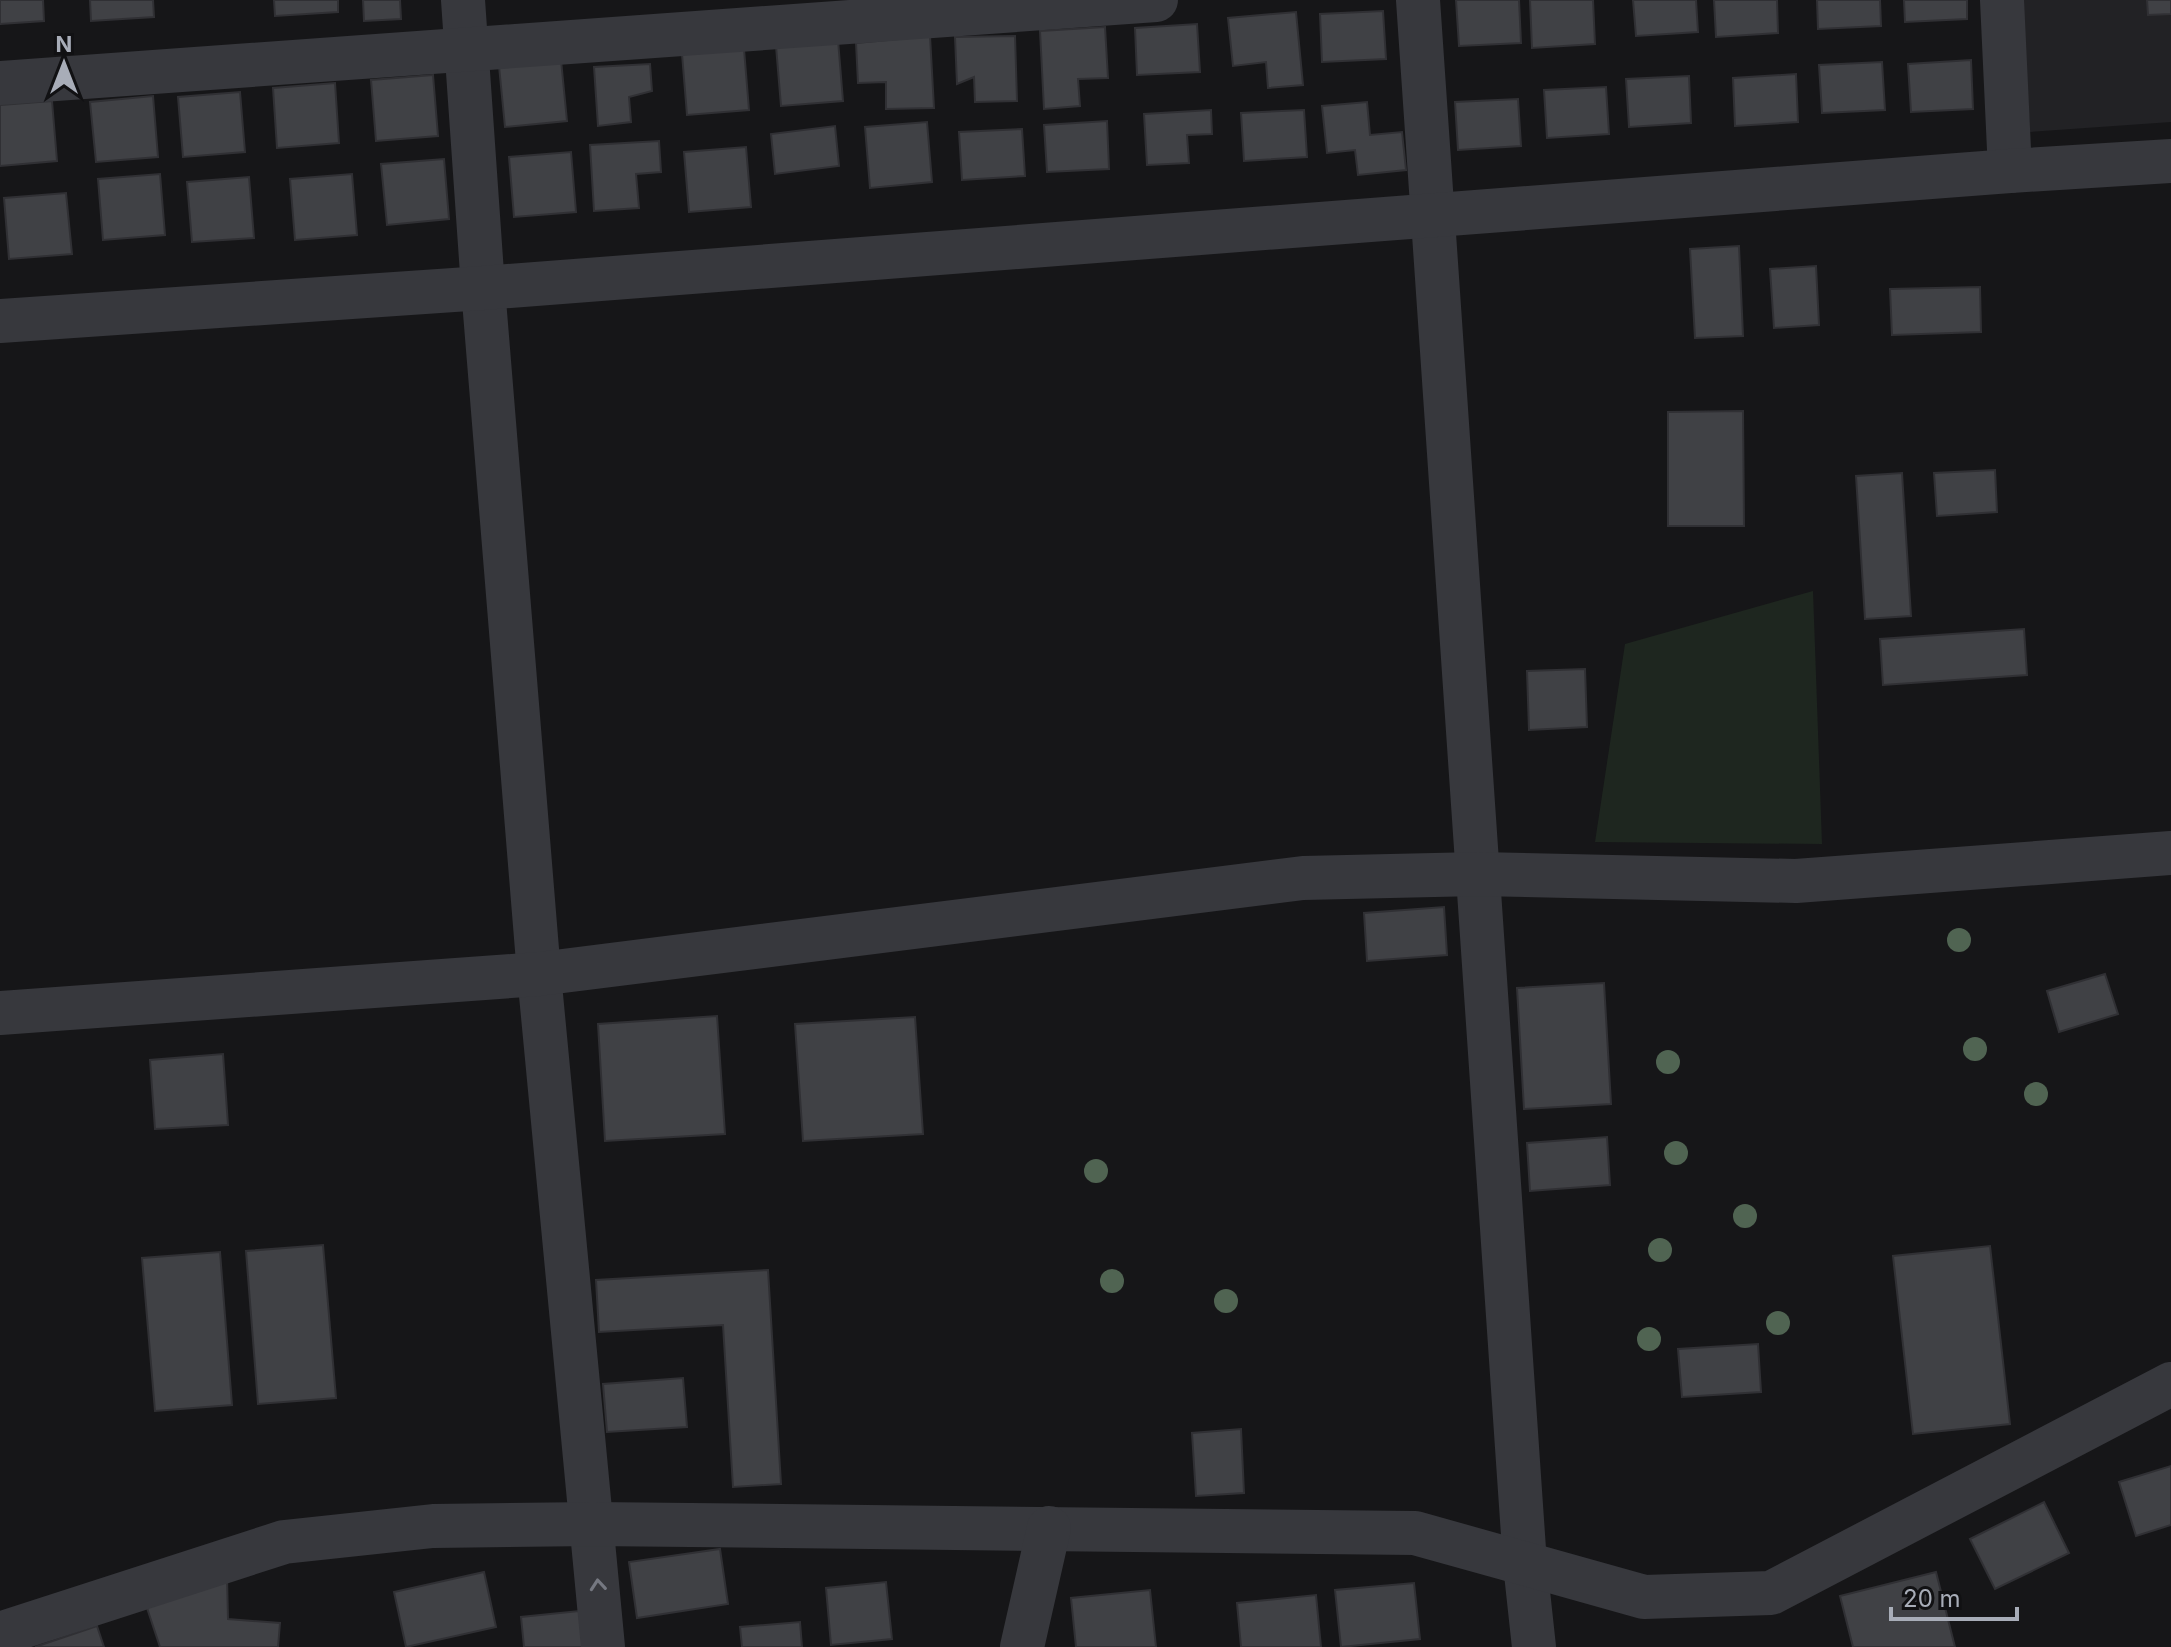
<svg xmlns="http://www.w3.org/2000/svg" width="2171" height="1647" font-family="Inter,sans-serif">
<rect width="100%" height="100%" fill="#161618"/>
<path fill="#222225" d="M2022,0H2171V122L2030,132Z"/>
<path fill="#1e261f" d="M1813,591L1822,844L1595,842L1625,644Z"/>
<g fill="#404145" stroke="#303034" stroke-width="2">
<path d="M0,0H43L44,21L0,24Z"/>
<path d="M90,0H153L154,17L91,21Z"/>
<path d="M274,0H338V12L275,16Z"/>
<path d="M363,0H400L401,19L364,21Z"/>
<path d="M1456,0H1519L1521,43L1459,46Z"/>
<path d="M1530,0H1593L1595,44L1532,48Z"/>
<path d="M1633,0H1696L1698,32L1636,36Z"/>
<path d="M1714,0H1777L1778,33L1716,37Z"/>
<path d="M1817,0H1880L1881,26L1818,29Z"/>
<path d="M1904,0H1967V19L1905,22Z"/>
<path d="M2147,0H2171V14L2148,15Z"/>
<path d="M1383,11L1386,59L1322,62L1320,14Z"/>
<path d="M1296,12L1303,85L1268,88L1266,62L1233,66L1228,18Z"/>
<path d="M1197,24L1200,72L1137,75L1135,28Z"/>
<path d="M1105,27L1108,78L1078,79L1080,106L1044,109L1040,31Z"/>
<path d="M930,36L934,108L886,109V82L858,83L856,43Z"/>
<path d="M1015,36L1017,101L975,102L974,77L957,84L955,37Z"/>
<path d="M838,40L843,101L781,106L776,46Z"/>
<path d="M744,49L749,110L687,115L682,54Z"/>
<path d="M561,60L567,121L505,127L499,66Z"/>
<path d="M1971,60L1973,109L1911,112L1908,64Z"/>
<path d="M1882,62L1885,110L1822,113L1819,65Z"/>
<path d="M650,64L652,91L629,97L631,122L598,126L594,67Z"/>
<path d="M1796,74L1798,122L1735,126L1733,78Z"/>
<path d="M433,75L438,136L376,141L371,80Z"/>
<path d="M1689,76L1691,123L1629,127L1626,79Z"/>
<path d="M335,83L339,143L277,148L273,88Z"/>
<path d="M1606,87L1609,134L1547,138L1544,90Z"/>
<path d="M240,92L245,152L183,157L178,97Z"/>
<path d="M153,96L158,157L96,162L90,102Z"/>
<path d="M1518,99L1521,146L1458,150L1455,102Z"/>
<path d="M52,101L57,161L0,166V105Z"/>
<path d="M1367,102L1370,135L1402,132L1406,170L1358,175L1355,150L1327,153L1322,106Z"/>
<path d="M1211,110L1212,134L1187,135L1189,163L1147,165L1144,114Z"/>
<path d="M1304,110L1307,157L1244,161L1241,113Z"/>
<path d="M1107,121L1109,169L1047,172L1044,125Z"/>
<path d="M927,122L932,182L870,188L865,127Z"/>
<path d="M835,126L839,166L775,174L771,134Z"/>
<path d="M1022,129L1025,176L962,180L959,132Z"/>
<path d="M659,141L661,172L636,174L639,208L594,211L590,145Z"/>
<path d="M746,147L751,207L689,212L684,152Z"/>
<path d="M571,152L576,212L514,217L509,157Z"/>
<path d="M444,159L449,219L387,225L381,164Z"/>
<path d="M160,174L165,235L103,240L98,179Z"/>
<path d="M352,174L357,235L295,240L290,179Z"/>
<path d="M249,177L254,238L192,242L187,182Z"/>
<path d="M66,193L72,254L9,259L4,198Z"/>
<path d="M1739,246L1743,336L1695,338L1690,249Z"/>
<path d="M1816,266L1819,325L1774,328L1770,269Z"/>
<path d="M1980,287L1981,332L1892,335L1890,289Z"/>
<path d="M1743,411L1744,526H1668V412Z"/>
<path d="M1995,470L1997,512L1937,516L1934,473Z"/>
<path d="M1902,473L1911,616L1865,619L1856,476Z"/>
<path d="M2024,629L2027,675L1883,685L1880,639Z"/>
<path d="M1585,669L1587,727L1529,730L1527,671Z"/>
<path d="M1444,907L1447,955L1367,961L1364,913Z"/>
<path d="M2105,974L2118,1014L2059,1032L2047,991Z"/>
<path d="M1604,983L1611,1104L1524,1109L1517,988Z"/>
<path d="M717,1016L725,1134L605,1141L598,1024Z"/>
<path d="M915,1017L923,1134L803,1141L795,1024Z"/>
<path d="M223,1054L228,1125L155,1129L150,1060Z"/>
<path d="M1607,1137L1610,1185L1530,1191L1527,1143Z"/>
<path d="M323,1245L336,1398L258,1404L246,1251Z"/>
<path d="M1990,1246L2010,1424L1913,1434L1893,1256Z"/>
<path d="M220,1252L232,1405L155,1411L142,1258Z"/>
<path d="M768,1270L781,1484L733,1487L723,1325L599,1332L596,1280Z"/>
<path d="M1758,1344L1761,1392L1682,1397L1678,1349Z"/>
<path d="M683,1378L687,1427L607,1432L603,1384Z"/>
<path d="M1241,1429L1244,1493L1196,1496L1192,1433Z"/>
<path d="M2171,1466V1525L2136,1536L2119,1482Z"/>
<path d="M2044,1502L2069,1553L1995,1589L1970,1539Z"/>
<path d="M720,1549L728,1604L637,1618L629,1562Z"/>
<path d="M484,1572L496,1627L406,1647L394,1592Z"/>
<path d="M1936,1572L1955,1647H1853L1840,1596Z"/>
<path d="M227,1577L228,1619L280,1623L278,1647H160L145,1602Z"/>
<path d="M886,1582L892,1639L831,1645L826,1588Z"/>
<path d="M1414,1583L1420,1639L1341,1647L1335,1590Z"/>
<path d="M1150,1590L1156,1647H1076L1071,1598Z"/>
<path d="M1316,1595L1321,1647H1241L1237,1603Z"/>
<path d="M579,1611L583,1647H524L521,1617Z"/>
<path d="M800,1622L802,1647H742L740,1627Z"/>
<path d="M97,1626L104,1647H35Z"/>
</g>
<g fill="none" stroke-linecap="round" stroke-linejoin="round">
<g stroke="#37383d" stroke-width="44">
<path d="M463,0L483,288L539,974L603,1647"/>
<path d="M1418,0L1525,1564L1534,1647"/>
<path d="M2002,0L2010,171"/>
<path d="M0,83L1156,0"/>
<path d="M0,321L483,288L2010,171L2171,161"/>
<path d="M0,1013L539,974L1303,878L1478,874L1796,881L2171,853"/>
<path d="M0,1634L284,1542L433,1526L593,1524L1415,1533L1644,1597L1771,1593L2171,1384"/>
<path d="M1022,1647L1049,1528"/>
</g>
</g>
<g fill="#506452">
<circle cx="1959" cy="940" r="12"/>
<circle cx="1975" cy="1049" r="12"/>
<circle cx="1668" cy="1062" r="12"/>
<circle cx="2036" cy="1094" r="12"/>
<circle cx="1676" cy="1153" r="12"/>
<circle cx="1096" cy="1171" r="12"/>
<circle cx="1745" cy="1216" r="12"/>
<circle cx="1660" cy="1250" r="12"/>
<circle cx="1112" cy="1281" r="12"/>
<circle cx="1226" cy="1301" r="12"/>
<circle cx="1778" cy="1323" r="12"/>
<circle cx="1649" cy="1339" r="12"/>
</g>
<defs><path id="oneway-chevron" d="M-2-3.5L2.5 0L-2 3.5" fill="none" stroke-width="1.6" stroke-linecap="round" stroke-linejoin="round" transform="scale(2)"/></defs>
<use stroke="#757881" href="#oneway-chevron" transform="translate(598 1585) rotate(-95)"/>
<g transform="translate(64 64)" stroke="#111113" stroke-width="6" paint-order="stroke">
<path d="M0-6L14 30L0 20L-14 30Z" fill="#a8adb8"/>
<text y="-12" font-size="22" font-weight="bold" text-anchor="middle" fill="#a8adb8">N</text>
</g>
<path d="M1891 1607v12h126v-12" fill="none" stroke="#a8adb8" stroke-width="4"/>
<text x="1903" y="1607" font-size="24" fill="#a8adb8" stroke="#111113" stroke-width="6" paint-order="stroke">20 m</text>
</svg>
